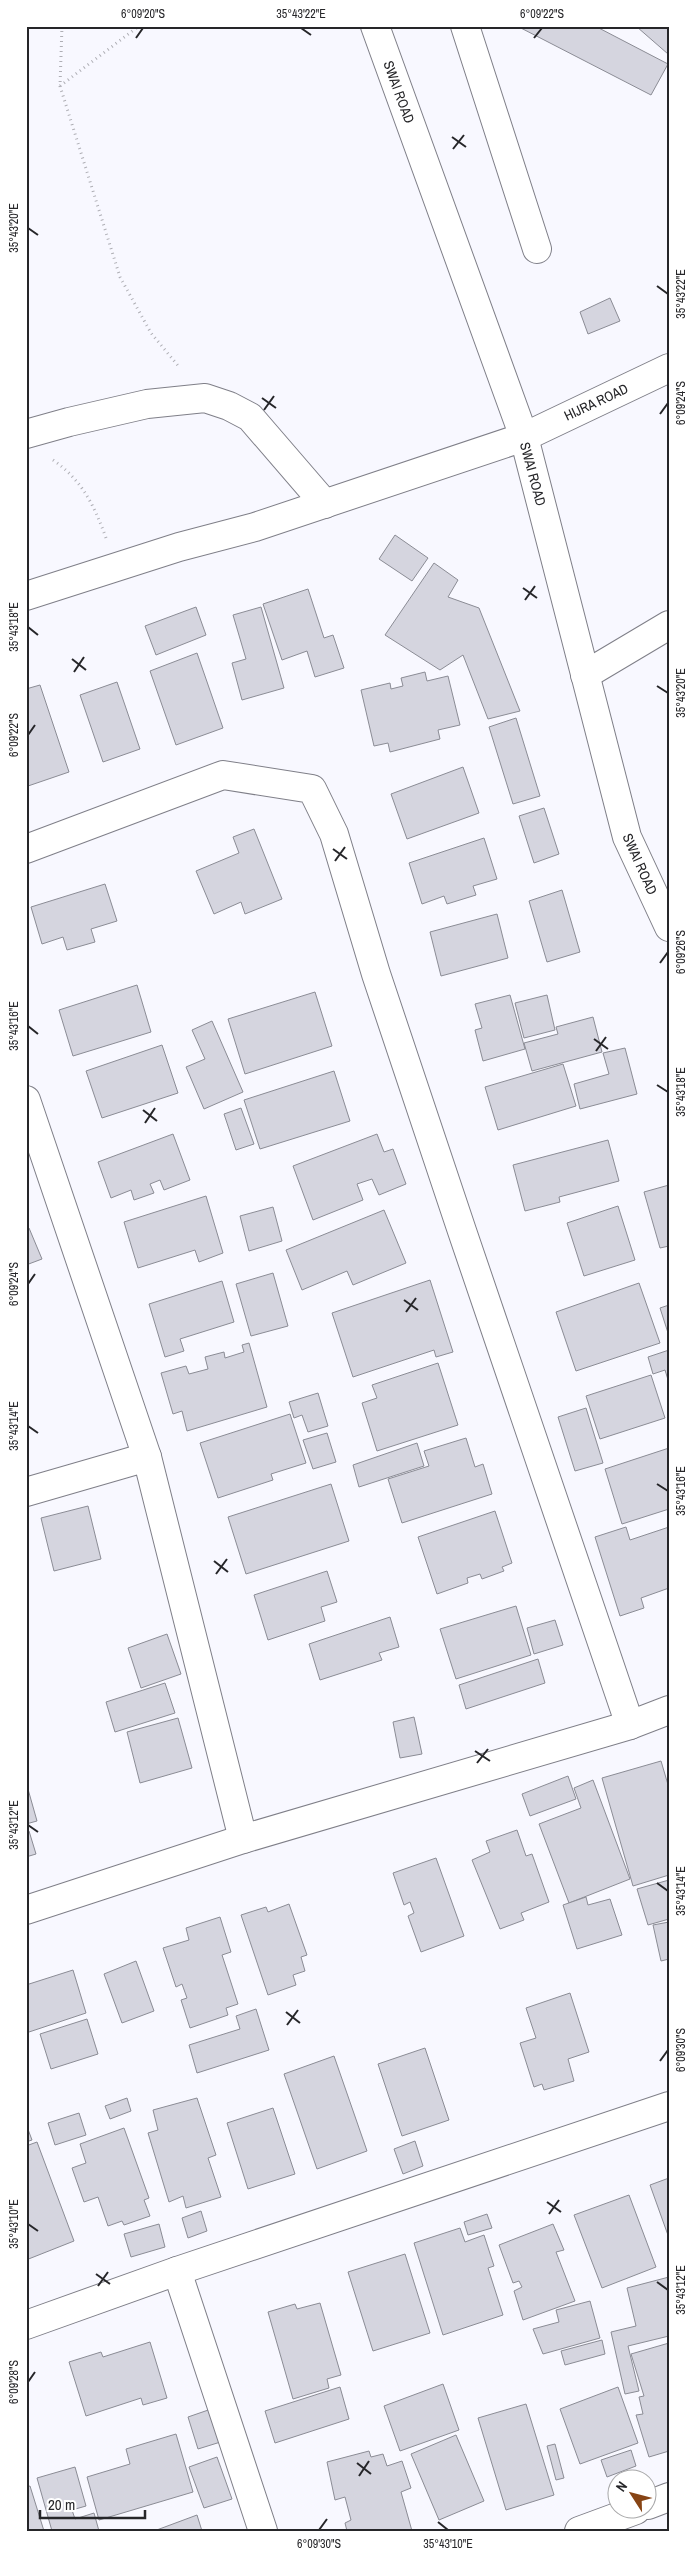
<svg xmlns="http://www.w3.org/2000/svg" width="695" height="2557" font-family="'Archivo Narrow',sans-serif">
<rect width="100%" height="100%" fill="#f8f8ff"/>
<g fill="#d5d5df" stroke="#8b8c95">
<path d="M517,26H595L668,64L651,95Z"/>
<path d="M669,26L668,54L637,27V26Z"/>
<path d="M610,298L620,321L588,334L580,312Z"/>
<path d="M395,535L428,558L412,581L379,559Z"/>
<path d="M434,563L458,580L448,597L479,608L520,711L488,719L463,655L440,670L385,635Z"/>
<path d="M308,589L324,638L333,635L344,668L315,677L307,651L282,660L263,604Z"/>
<path d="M196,607L206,635L156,655L145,626Z"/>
<path d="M261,607L284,688L242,700L232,663L246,659L233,615Z"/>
<path d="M197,653L223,728L176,745L150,671Z"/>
<path d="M425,672L427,681L448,676L460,725L438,730L440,739L390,752L388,743L374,746L361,690L390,683L391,689L403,686L401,678Z"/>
<path d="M117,682L140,749L103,762L80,695Z"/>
<path d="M40,685L69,772L28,786L26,689Z"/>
<path d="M516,718L540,796L513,804L489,727Z"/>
<path d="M463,767L479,813L407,839L391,794Z"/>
<path d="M544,808L559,854L534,863L519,816Z"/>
<path d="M254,829L282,899L245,914L241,902L214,914L196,871L239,853L233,837Z"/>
<path d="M484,838L497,879L473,886L476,895L447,904L444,896L422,904L409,863Z"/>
<path d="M105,884L117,921L91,929L95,942L67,950L63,937L42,944L31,907Z"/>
<path d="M562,890L580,952L547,962L529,901Z"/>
<path d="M497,914L508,958L441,976L430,932Z"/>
<path d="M137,985L151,1032L73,1056L59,1010Z"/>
<path d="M315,992L332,1046L245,1074L228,1019Z"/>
<path d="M510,995L525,1049L483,1061L475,1030L482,1028L475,1004Z"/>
<path d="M547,995L555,1030L524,1038L515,1003Z"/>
<path d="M593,1017L602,1052L532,1071L524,1043L558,1034L556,1027Z"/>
<path d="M212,1021L243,1092L204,1109L186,1067L205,1059L192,1030Z"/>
<path d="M162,1045L178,1093L102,1118L86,1071Z"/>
<path d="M625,1048L637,1094L580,1109L574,1084L609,1074L603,1053Z"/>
<path d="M563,1064L576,1106L498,1130L485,1087Z"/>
<path d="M334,1071L350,1121L260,1149L244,1100Z"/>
<path d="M241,1108L254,1144L236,1150L224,1114Z"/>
<path d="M173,1134L190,1180L164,1190L160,1180L150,1184L154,1193L134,1200L131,1190L111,1198L98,1162Z"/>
<path d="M377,1134L384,1152L393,1149L406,1184L379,1195L372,1179L357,1184L363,1200L313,1220L293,1166Z"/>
<path d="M608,1140L619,1181L559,1197L560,1202L525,1211L513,1165Z"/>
<path d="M669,1185V1246L660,1248L644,1192Z"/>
<path d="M206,1196L223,1253L199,1262L195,1250L138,1268L124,1222Z"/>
<path d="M618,1206L635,1260L584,1276L567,1223Z"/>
<path d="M273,1207L282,1241L249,1251L240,1216Z"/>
<path d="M384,1210L406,1263L353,1285L347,1271L302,1290L286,1250Z"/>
<path d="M29,1228L42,1259L26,1265V1229Z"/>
<path d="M273,1273L288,1326L251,1336L236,1284Z"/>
<path d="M430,1280L453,1352L436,1357L434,1350L353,1377L332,1313Z"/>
<path d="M222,1281L234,1322L180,1339L184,1351L165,1357L149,1304Z"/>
<path d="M639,1283L660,1343L576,1371L556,1312Z"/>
<path d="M669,1305V1336L660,1308Z"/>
<path d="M249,1343L267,1407L187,1431L182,1411L173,1414L161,1373L186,1366L189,1374L208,1369L205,1357L224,1352L225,1358L244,1352L242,1345Z"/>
<path d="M669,1350V1383L665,1370L653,1374L648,1357Z"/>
<path d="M438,1363L458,1425L377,1451L362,1403L377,1398L372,1385Z"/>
<path d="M651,1375L665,1418L600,1439L586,1396Z"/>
<path d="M318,1393L328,1426L308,1432L302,1415L294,1418L289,1402Z"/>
<path d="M586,1408L603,1463L575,1471L558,1417Z"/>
<path d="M290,1414L306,1463L271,1474L273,1480L218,1498L200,1443Z"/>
<path d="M327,1433L336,1462L313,1469L303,1440Z"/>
<path d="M466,1438L475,1467L483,1464L492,1494L402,1523L388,1479L429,1466L424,1451Z"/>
<path d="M417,1443L424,1466L359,1487L353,1465Z"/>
<path d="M669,1448V1509L622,1524L605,1469Z"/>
<path d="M331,1484L349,1541L246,1574L228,1517Z"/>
<path d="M88,1506L101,1559L54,1571L41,1518Z"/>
<path d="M495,1511L512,1563L502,1567L504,1571L482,1579L480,1574L467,1578L468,1583L437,1594L418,1537Z"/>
<path d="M626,1527L630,1540L669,1527V1588L641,1598L644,1608L620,1616L595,1537Z"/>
<path d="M327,1571L337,1602L321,1607L325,1621L268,1640L254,1595Z"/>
<path d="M516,1606L531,1655L456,1679L440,1629Z"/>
<path d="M390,1617L399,1647L379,1653L382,1660L320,1680L309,1644Z"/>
<path d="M555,1620L563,1645L534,1654L527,1628Z"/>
<path d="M167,1634L181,1674L141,1688L128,1648Z"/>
<path d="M538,1659L545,1683L466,1709L459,1685Z"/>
<path d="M165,1683L175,1713L115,1732L106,1702Z"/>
<path d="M414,1717L422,1754L400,1758L393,1722Z"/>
<path d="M178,1718L192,1768L140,1783L127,1732Z"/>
<path d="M661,1761L669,1788V1875L633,1886L602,1778Z"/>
<path d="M568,1776L576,1799L530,1816L522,1794Z"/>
<path d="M593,1780L630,1879L569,1903L539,1824L581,1808L574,1788Z"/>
<path d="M26,1782L37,1821L26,1824Z"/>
<path d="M517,1830L526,1856L532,1854L549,1902L521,1913L524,1920L500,1929L472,1860L490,1852L486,1841Z"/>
<path d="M26,1831H29L36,1854L26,1857Z"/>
<path d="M436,1858L464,1936L421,1952L408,1916L414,1913L410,1902L404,1905L393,1873Z"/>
<path d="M669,1880V1919L648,1925L637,1889Z"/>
<path d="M586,1897L588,1905L610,1899L622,1935L577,1949L563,1905Z"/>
<path d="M289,1904L307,1955L301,1957L305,1971L293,1975L296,1985L268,1995L241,1915L266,1907L268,1912Z"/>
<path d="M220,1917L231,1952L222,1955L238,2004L226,2008L228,2015L190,2028L181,2000L187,1998L182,1984L176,1987L163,1948L189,1940L186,1928Z"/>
<path d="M669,1922V1959L661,1961L653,1925Z"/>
<path d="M136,1961L154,2011L122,2023L104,1974Z"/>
<path d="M73,1970L86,2013L26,2033V1985Z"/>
<path d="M570,1993L589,2052L568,2059L574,2081L544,2090L542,2084L534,2087L520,2043L536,2038L526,2008Z"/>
<path d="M256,2009L269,2050L197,2073L189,2045L240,2029L236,2016Z"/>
<path d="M87,2019L98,2054L51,2069L40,2034Z"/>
<path d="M425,2048L449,2120L402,2136L378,2064Z"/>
<path d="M334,2056L367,2151L317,2169L284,2074Z"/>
<path d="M127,2098L131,2111L110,2119L105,2106Z"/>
<path d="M197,2098L216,2155L208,2158L221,2197L186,2208L183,2196L169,2202L148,2133L158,2130L153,2110Z"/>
<path d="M273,2108L295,2174L248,2189L227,2123Z"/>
<path d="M79,2113L86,2135L55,2145L48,2123Z"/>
<path d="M26,2124L32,2140L26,2142Z"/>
<path d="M124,2128L149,2198L144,2200L150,2216L124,2225L122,2221L108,2226L98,2197L84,2202L72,2168L86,2163L80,2144Z"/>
<path d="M415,2141L423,2166L403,2174L394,2149Z"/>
<path d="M37,2142L74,2241L26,2260V2146Z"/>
<path d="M669,2178V2238L650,2185Z"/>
<path d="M629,2195L656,2267L602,2288L574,2215Z"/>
<path d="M201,2211L207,2231L188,2238L182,2218Z"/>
<path d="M487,2214L492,2228L468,2235L464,2222Z"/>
<path d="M159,2224L165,2247L131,2257L124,2234Z"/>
<path d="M553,2224L564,2250L556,2252L575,2301L523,2320L514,2291L522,2287L519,2281L513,2283L499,2245Z"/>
<path d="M460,2228L465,2242L484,2235L494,2266L488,2268L503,2315L443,2335L414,2243Z"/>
<path d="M405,2254L430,2333L373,2351L348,2272Z"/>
<path d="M669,2277V2336L628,2346L639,2391L625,2394L611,2332L636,2326L627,2288Z"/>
<path d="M590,2301L600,2338L543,2354L533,2329L559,2322L556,2310Z"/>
<path d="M320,2303L341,2375L327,2379L329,2388L293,2399L268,2312L295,2304L297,2309Z"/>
<path d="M602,2340L605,2354L565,2365L561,2351Z"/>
<path d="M150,2342L167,2398L143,2405L141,2398L86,2416L69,2362L101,2352L103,2357Z"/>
<path d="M669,2343V2451L649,2457L636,2415L643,2414L639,2397L644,2396L631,2354Z"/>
<path d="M443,2384L459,2430L400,2451L384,2406Z"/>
<path d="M340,2387L349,2419L275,2443L265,2411Z"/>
<path d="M618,2387L638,2443L580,2464L560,2409Z"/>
<path d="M526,2404L554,2495L506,2510L478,2418Z"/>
<path d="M217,2407L227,2440L198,2449L188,2417Z"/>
<path d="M176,2434L193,2492L99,2520L87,2477L130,2464L126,2449Z"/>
<path d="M456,2435L484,2501L439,2520L411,2454Z"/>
<path d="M555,2444L564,2478L556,2480L547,2446Z"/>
<path d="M631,2450L636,2466L607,2477L601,2460Z"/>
<path d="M369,2451L371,2457L383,2454L387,2466L402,2461L411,2488L401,2492L412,2531H347L345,2523L351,2520L345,2497L335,2500L327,2462Z"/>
<path d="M217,2457L232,2499L204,2508L189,2467Z"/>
<path d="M75,2467L86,2506L72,2510L75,2519L94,2513L99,2531H52L37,2478Z"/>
<path d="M30,2486L44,2531H26V2487Z"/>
<path d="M197,2515L202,2531H154Z"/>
</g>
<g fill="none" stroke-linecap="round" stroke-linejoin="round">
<defs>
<g id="minor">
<path d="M375,26L524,437L627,837L669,927"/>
<path d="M465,26L537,249"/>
<path d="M26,434L69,422L147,404L205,398L229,406L250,417L325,504"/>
<path d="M26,596L179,547L255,527L524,437L669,368"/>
<path d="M585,675L669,625"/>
<path d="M26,849L223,775L312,789L334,834L376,974L462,1231L630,1725"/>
<path d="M26,1100L147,1457L243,1839"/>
<path d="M26,1492L147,1457"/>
<path d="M26,1910L243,1839L630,1725L669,1710"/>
<path d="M177,2271L263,2531"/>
<path d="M26,2325L177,2271L669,2106"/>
<path d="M648,2505L669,2497"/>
<path d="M579,2531L636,2510"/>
</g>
</defs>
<use href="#minor" stroke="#7f7f88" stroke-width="30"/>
<g stroke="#afafb5" stroke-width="3" stroke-dasharray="1 4" stroke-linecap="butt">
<path d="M62,26L60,86L120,277L151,333L180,368"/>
<path d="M60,86L139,26"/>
<path d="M53,460C82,480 94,505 106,538"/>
</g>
<use href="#minor" stroke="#fff" stroke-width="28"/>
</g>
<path fill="none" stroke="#262629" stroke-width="2" d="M301,28L311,35M136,38L143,28M534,38L542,28M452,137L466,147M453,149L464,135M28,228L38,235M657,286L668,294M262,398L276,408M264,410L274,396M660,414L668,403M523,588L537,598M525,600L535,586M28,627L38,635M72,659L86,670M74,672L84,657M657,686L668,693M28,735L35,725M333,849L347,859M335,861L345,847M660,963L668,952M28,1026L38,1034M594,1039L608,1049M596,1051L606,1037M657,1085L668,1092M143,1110L157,1121M145,1123L155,1108M28,1284L35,1274M404,1300L418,1310M406,1312L416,1298M28,1426L38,1433M657,1484L668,1491M214,1561L228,1572M216,1574L227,1559M475,1751L490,1761M477,1763L488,1749M28,1825L38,1832M657,1883L668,1891M286,2012L300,2023M287,2025L298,2010M660,2061L668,2050M547,2202L561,2212M549,2214L559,2200M28,2224L38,2231M96,2274L110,2284M657,2282L668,2290M98,2286L108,2272M28,2382L35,2372M357,2463L371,2474M359,2476L369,2461M438,2522L448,2530M319,2530L327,2519"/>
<g text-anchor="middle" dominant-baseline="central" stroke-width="4" stroke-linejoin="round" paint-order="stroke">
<g font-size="14" fill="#262629" stroke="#fff">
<text transform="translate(399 92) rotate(70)">SWAI ROAD</text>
<text transform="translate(596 402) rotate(-25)">HIJRA ROAD</text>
<text transform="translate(533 474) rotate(75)">SWAI ROAD</text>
<text transform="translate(640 864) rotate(66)">SWAI ROAD</text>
</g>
</g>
<rect width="695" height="2557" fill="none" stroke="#ffffff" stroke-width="55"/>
<g transform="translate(632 2494) rotate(306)"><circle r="24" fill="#ffffff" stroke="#a8a8a9"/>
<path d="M0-4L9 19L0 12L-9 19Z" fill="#874415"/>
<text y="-8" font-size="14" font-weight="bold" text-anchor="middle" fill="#262629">N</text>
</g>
<path d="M40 2510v8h105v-8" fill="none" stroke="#262629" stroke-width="2.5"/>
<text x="48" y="2510" font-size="15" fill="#262629" stroke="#ffffff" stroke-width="4" paint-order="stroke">20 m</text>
<rect x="28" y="28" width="640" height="2502" fill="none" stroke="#262629" stroke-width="2"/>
<g font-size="12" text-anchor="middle" fill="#262629">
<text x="143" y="18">6°09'20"S</text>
<text x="301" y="18">35°43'22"E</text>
<text x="542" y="18">6°09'22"S</text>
<text transform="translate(14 228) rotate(-90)" y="4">35°43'20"E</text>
<text transform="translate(681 294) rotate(-90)" y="4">35°43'22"E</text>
<text transform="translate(681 403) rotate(-90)" y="4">6°09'24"S</text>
<text transform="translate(14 627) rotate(-90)" y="4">35°43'18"E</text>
<text transform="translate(681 693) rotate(-90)" y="4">35°43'20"E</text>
<text transform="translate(14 735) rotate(-90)" y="4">6°09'22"S</text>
<text transform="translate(681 952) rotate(-90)" y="4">6°09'26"S</text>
<text transform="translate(14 1026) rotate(-90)" y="4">35°43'16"E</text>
<text transform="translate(681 1092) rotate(-90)" y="4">35°43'18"E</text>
<text transform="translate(14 1284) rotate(-90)" y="4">6°09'24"S</text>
<text transform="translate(14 1426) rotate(-90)" y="4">35°43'14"E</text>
<text transform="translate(681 1491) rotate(-90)" y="4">35°43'16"E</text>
<text transform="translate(14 1825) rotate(-90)" y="4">35°43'12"E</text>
<text transform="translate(681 1891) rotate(-90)" y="4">35°43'14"E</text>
<text transform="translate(681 2050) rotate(-90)" y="4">6°09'30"S</text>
<text transform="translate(14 2224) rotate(-90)" y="4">35°43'10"E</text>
<text transform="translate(681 2290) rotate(-90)" y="4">35°43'12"E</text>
<text transform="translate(14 2382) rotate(-90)" y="4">6°09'28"S</text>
<text x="319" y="2548">6°09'30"S</text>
<text x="448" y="2548">35°43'10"E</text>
</g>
</svg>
